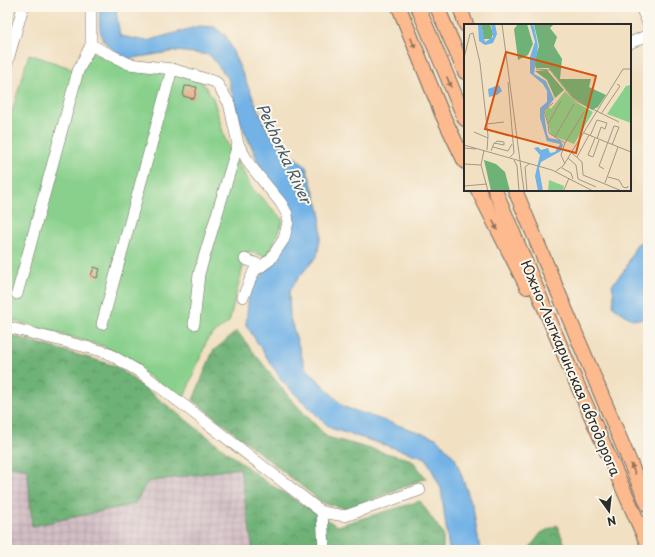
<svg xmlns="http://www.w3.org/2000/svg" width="655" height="557" font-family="'Playpen Sans',sans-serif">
<defs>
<pattern id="industrial-grid" width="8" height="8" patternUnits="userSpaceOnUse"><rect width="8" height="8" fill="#d2bdc5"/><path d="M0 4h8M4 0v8" fill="none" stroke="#b4a3a9"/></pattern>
<pattern id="forest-crowns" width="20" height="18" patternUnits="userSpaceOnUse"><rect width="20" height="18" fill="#6eb277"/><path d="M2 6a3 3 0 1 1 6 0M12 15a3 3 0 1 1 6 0" fill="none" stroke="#5b9162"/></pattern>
<pattern id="building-back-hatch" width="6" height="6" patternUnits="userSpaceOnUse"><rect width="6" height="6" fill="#eba983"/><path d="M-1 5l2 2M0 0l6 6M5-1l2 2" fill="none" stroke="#bf8a6b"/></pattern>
</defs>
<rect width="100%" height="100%" fill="#fbf7ec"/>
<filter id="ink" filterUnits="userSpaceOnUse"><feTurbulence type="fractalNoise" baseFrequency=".025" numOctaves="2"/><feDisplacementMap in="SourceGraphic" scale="8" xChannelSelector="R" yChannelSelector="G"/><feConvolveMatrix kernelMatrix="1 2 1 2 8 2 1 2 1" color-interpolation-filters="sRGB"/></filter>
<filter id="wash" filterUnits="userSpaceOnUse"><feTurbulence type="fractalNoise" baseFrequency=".012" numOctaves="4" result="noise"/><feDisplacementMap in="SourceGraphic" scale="16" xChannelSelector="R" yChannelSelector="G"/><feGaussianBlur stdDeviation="0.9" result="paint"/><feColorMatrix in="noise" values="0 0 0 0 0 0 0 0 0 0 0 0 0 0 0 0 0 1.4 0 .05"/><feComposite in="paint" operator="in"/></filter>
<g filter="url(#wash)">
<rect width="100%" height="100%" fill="#f1e0c2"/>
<path fill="url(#industrial-grid)" d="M7,465L28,469L32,526L147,482L240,468L253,550H7Z"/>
<path fill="#88d08b" stroke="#5a7e5b" d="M91,51L123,67L198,76L213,98L225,139L251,187L283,220L268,257L247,251L229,322L208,338L183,400L106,347L7,319V128L29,54L82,72Z"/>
<g fill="url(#forest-crowns)" stroke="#4c6e51">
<path d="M237,331L288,396L327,437L412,460L426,478L348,509L323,503L193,400L213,351Z"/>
<path d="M7,334L116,366L265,481L337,526L420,501L443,534V550H253L240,468L147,482L135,504L32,526L28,469L7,465Z"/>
<path d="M557,525L567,550H528L541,533Z"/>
</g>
<g fill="#72b2e6" stroke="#4e6e88">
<path d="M100,7H118L116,11L120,36L147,41L199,26L214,27L226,36L269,134L306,167L320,211L321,235L317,256L299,277L289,292L290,318L305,367L344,407L436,438L455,458L473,507L480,550H449L441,488L426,458L330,428L282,381L246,325L249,293L269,265L292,220L269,185L239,119L228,78L210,55L176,51L127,59C101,43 98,38 100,7Z"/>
<path d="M648,237V317C633,324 625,315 613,306L614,295L612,285L626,268L636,245Z"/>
</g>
<g id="blocks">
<g fill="url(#building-back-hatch)">
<path d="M185,86L197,87L194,99L183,96Z"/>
<path d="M94,267L100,269L97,278L91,276Z"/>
</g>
</g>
</g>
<g filter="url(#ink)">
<use href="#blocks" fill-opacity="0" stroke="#706a60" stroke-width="1"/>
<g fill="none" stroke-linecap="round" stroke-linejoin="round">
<defs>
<g id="minor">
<path d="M641,7L648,23"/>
<path d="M630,43L648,35"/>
<path d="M91,45L129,64L172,69L102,324"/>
<path d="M7,63L23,7"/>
<path d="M172,69L216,82L229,103L238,144L199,274L194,324"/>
<path d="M238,144L250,165L281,203L287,214L288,222L284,239L270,260L254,271L243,297"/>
<path d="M245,259L262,266"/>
<path d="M17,294L78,71L91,45V7"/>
<path d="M7,327L106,352L140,372L194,413L322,512L345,516L420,490"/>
<path d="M322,512L324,550"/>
</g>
<g id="major">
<path d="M399,7L442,114L465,162"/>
<path d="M418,7L465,119"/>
<path d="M437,7L465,72"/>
<path d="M460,7L466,25"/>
<path d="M478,190L527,287"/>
<path d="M495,190L569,366L648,545"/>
<path d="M515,190L648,505"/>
</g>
</defs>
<use href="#minor" stroke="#706a60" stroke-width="12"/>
<use href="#major" stroke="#706a60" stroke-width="16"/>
<use href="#minor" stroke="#fff" stroke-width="11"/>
<use href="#major" stroke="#fcba8e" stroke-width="14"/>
</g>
<defs><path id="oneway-solid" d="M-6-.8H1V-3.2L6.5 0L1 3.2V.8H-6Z"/></defs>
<g fill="#94725c">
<use href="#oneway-solid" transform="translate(413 43) rotate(68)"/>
<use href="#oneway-solid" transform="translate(449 82) rotate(67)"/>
<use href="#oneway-solid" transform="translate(495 225) rotate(65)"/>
<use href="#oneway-solid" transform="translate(633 469) rotate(-113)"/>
</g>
</g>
<g text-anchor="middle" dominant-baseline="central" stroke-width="4" stroke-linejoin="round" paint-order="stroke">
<g font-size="14" fill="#2b2b2b" stroke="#fbf7ec">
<text transform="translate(571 368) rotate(67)">Южно-Лыткаринская автодорога</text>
</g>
<g font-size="15" font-style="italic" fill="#445a6c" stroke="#fbf7ec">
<text transform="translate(285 153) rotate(65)">Pekhorka River</text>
</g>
</g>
<g transform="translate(464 24)">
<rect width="167" height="167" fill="#f1e0c2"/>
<path d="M167,61V99L143,90L162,62ZM101,67L110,77L129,88L110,120L87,111L81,88L84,83L87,85Z" fill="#88d08b"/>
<path d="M17,0H26L29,10L27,15H20ZM54,0H63L69,20L64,31L54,36L50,5ZM70,0H90L86,4L93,13L90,22L98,35L96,55H127L125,63L142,71L134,83L128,86L109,74L85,44H72L70,39L75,22ZM83,46L100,66L91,74L83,56L71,47ZM20,136L32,140L41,148L46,167H27Z" fill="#6eb277"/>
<path d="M85,156L100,162L99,167H84Z" fill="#88d08b"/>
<path d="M14,0H17L21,18L29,13L27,0H31L33,10L29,19L21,21L15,17ZM66,0L70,2L74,22L70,50L82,57L90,75L80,88L83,110L85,114L96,116L99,121L97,127L77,138L75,144L79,167H74L71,152L76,131L70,124L74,123L77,126L84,124L86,129L91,128L96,120L83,117L76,94V84L83,78V67L79,60L66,49V33L71,18ZM35,61L38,67L33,71L25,73L24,65Z" fill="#72b2e6"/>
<path fill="none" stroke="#a29886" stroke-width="1" d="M38,0L60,167M70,0L84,4L82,17L88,24L86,46M0,34L6,10L9,9L16,39L24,112L23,126M72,45L86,46L110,76L155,98M44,58L50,129L46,133M137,90L156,62L153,60M23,100L40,98M84,100L80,87L89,79M10,108L24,114M120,109L167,128M126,112L133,96L143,99L141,105L137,103L133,115M91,113L85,109L84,100L97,77M131,114L124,131L129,133L135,116M101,119L91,113L110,80M0,121L88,146L129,167M29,123L44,127L48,120M0,124L12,125M27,127L30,119L40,121V118L33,117L31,119M108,129L118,138L119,151L158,167M113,133L125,111M104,134L112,141L114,155L132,163M50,136L53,142L55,167M0,140L17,141M101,140L97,131L101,119L120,88M17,141L24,167M17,141L20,126M98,144L107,149L109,155M140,145L135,142L150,102L155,103L148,121M92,147L99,142L159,45H167M144,153L155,156L159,163L163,164L164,162M141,159L154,123M0,162L23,160M100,166L105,154M63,167L61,143L65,140"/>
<path fill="#d5540f" fill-opacity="0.15" stroke="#d5540f" stroke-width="2" d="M42,28L132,52L112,129L21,105Z"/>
<rect width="167" height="167" fill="none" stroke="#2b2b2b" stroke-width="2"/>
</g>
<rect width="655" height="557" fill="none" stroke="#fbf7ec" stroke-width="24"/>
<g transform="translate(609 511) rotate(165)" stroke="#fbf7ec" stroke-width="3" paint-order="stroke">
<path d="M0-3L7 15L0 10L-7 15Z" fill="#2b2b2b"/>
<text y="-6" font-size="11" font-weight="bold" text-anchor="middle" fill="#2b2b2b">N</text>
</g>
</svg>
